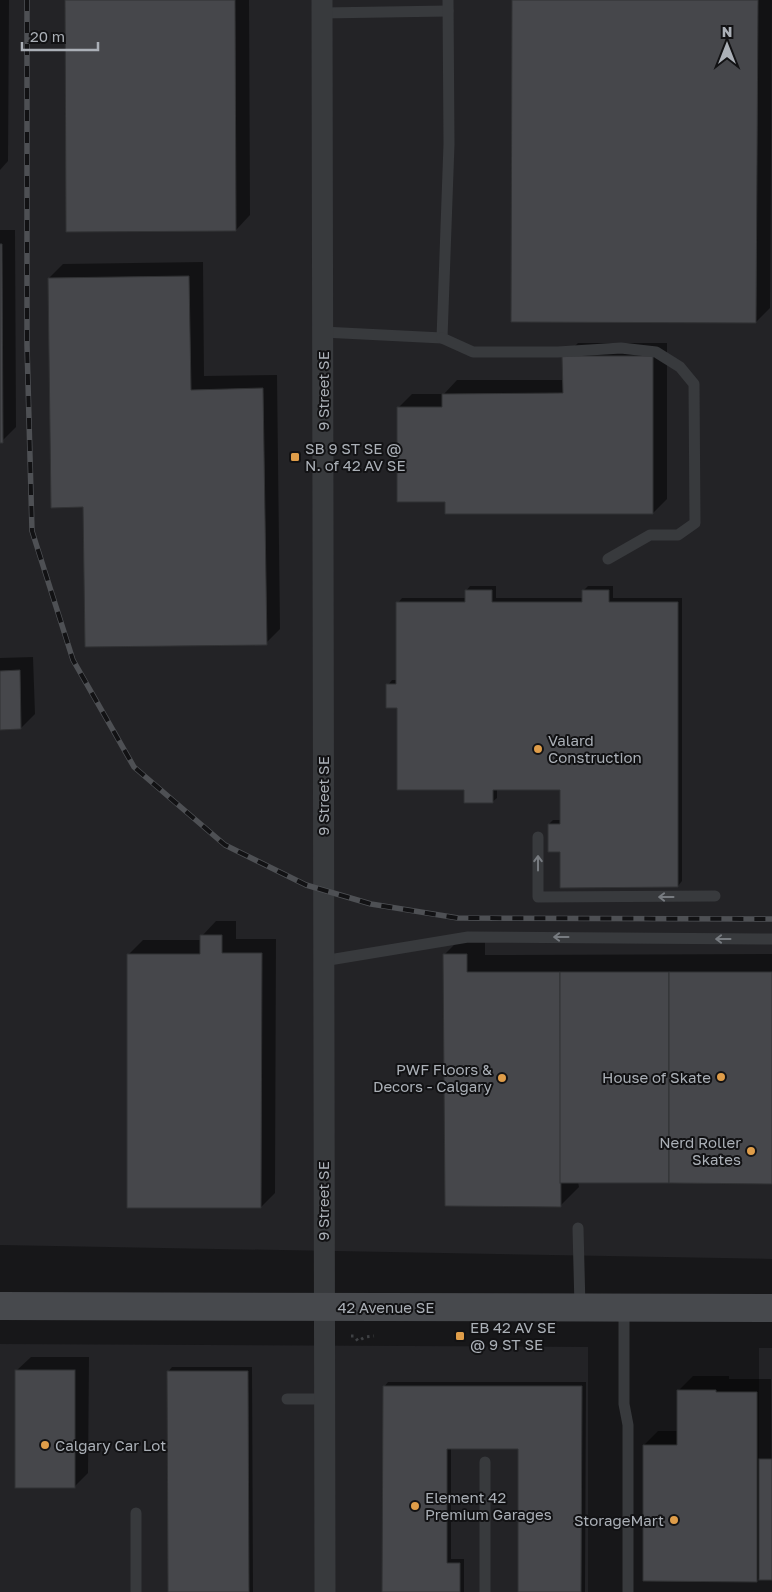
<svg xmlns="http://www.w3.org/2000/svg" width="772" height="1592" font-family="'Golos Text',sans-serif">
<rect width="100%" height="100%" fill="#171719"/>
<g fill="#232326">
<path d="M0,0H772V1259L0,1245Z"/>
<path d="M0,1344L588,1347V1592H0Z"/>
<rect x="759" y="1348" width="13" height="232"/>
</g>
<g fill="#0007">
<path d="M0,0H9L8,161L0,170Z"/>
<path d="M66,0H249L250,215L236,230Z"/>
<path d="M514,0H772L770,308L756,322Z"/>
<path d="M0,230H15L16,427L2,441H0Z"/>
<path d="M203,262L204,376L277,375L280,629L266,643L84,506L49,278L63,264Z"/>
<path d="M578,343H667V499L653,513L446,501L398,408L412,394H444L457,380H564V357Z"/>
<path d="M470,586H496V598H583V591L588,586H613V598H682V881L678,886L561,851L549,824L553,820H562V789H497V798L492,802L465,789L398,707L388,685L392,680H398V603L402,598H466V591Z"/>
<path d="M33,657L35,714L21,728H0V658Z"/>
<path d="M216,921H236V939H276L275,1193L261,1207L129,954L143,940H202V936Z"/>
<path d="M463,936H485V955L772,954V1182H578L579,1187L561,1205L445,954Z"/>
<path d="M31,1357H89L88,1473L74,1487L16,1371Z"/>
<path d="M172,1367H252L253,1592H169L168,1372Z"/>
<path d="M693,1376H729V1379H771L772,1579L761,1576L757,1580L644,1445L658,1431H679V1390Z"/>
<path d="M388,1382H586L585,1592H519L520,1448H451V1559H464V1592H383L384,1387Z"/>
</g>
<g fill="#46474b" stroke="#313234">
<path d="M65,0H235L236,231L66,232Z"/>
<path d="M512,0H758L756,323L511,322Z"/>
<path d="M0,244H2L3,443H0Z"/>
<path d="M189,276L191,390L263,388L267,645L85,647L83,507L51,508L48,278Z"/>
<path d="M562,356H653V514H445V502H397V407H442V394L563,393Z"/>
<path d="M465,590H492V602H582V590H609V602H678V887L560,888V852H548V824H560V790H493V803H464V790H397V708H386V684H396V602H465Z"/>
<path d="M20,670L21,729L0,730V671Z"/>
<path d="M200,935H222V953H262L261,1208H127V954H200Z"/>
<path d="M443,954H467V972H560L561,1207L445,1206Z"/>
<rect x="560" y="972" width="109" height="211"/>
<path d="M669,972H772V1184L669,1183Z"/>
<rect x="15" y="1370" width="60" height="118"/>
<path d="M167,1371H248L249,1592H168Z"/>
<path d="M383,1386H582L581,1592H518V1449H447V1563H460V1592H382Z"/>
<path d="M677,1390H716V1392H757V1582L643,1581V1445H677Z"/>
<rect x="759" y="1459" width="13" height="121"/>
</g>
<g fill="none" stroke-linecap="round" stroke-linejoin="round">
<path stroke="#3f4144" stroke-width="3" stroke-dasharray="2.5 4" stroke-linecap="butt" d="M351,1336H354L358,1341L365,1337L374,1336"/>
<g stroke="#383a3d" stroke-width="11">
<path d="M322,13L448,11"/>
<path d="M323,332L442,338L449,144L448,0"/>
<path d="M442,338L473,352H558L621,348L656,352L680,367L694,384L695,523L678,535H650L608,559"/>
<path d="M538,837V897L715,896"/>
<path d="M323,961L468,937L772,939"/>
<path d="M578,1228L580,1307"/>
<path d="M624,1307V1404L628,1425V1592"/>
<path d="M287,1399H324"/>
<path d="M136,1513V1592"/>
<path d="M485,1592V1462"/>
</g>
<path stroke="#383a3d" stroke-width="21" d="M322,0L325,1592"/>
<path stroke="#47494d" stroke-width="28" d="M0,1306L772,1308"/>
<defs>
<path id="rail" d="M27,0V345L32,531L73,660L134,767L225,845L306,885L371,904L458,918L772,919"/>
</defs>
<use href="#rail" stroke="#4e5054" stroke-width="5.5"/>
<use href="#rail" stroke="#121214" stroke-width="4" stroke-dasharray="11" stroke-linecap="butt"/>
</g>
<defs><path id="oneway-shaft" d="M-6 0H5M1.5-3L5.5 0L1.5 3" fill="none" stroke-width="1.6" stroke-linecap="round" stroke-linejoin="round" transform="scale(1.25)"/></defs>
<g stroke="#777b80">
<use href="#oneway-shaft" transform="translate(538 863) rotate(-90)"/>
<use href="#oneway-shaft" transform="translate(666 897) rotate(180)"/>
<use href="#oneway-shaft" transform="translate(561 937) rotate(-180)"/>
<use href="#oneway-shaft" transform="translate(723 939) rotate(-180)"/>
</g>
<g fill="#df9d49" stroke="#121214" stroke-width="2">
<rect x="290" y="452" width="10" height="10" rx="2.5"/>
<circle cx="538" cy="749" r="5"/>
<circle cx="721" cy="1077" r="5"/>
<circle cx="502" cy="1078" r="5"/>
<circle cx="751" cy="1151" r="5"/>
<rect x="455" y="1331" width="10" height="10" rx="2.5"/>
<circle cx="45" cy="1445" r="5"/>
<circle cx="415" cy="1506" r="5"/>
<circle cx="674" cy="1520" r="5"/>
</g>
<g text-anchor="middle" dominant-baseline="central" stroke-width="4" stroke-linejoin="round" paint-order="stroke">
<g font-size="15" fill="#abb0b7" stroke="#121214">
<text transform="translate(323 391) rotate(-90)">9 Street SE</text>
<text transform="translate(323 796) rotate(-90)">9 Street SE</text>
<text transform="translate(323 1201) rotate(-90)">9 Street SE</text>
<text x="386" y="1307">42 Avenue SE</text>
</g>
<g font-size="15" fill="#abb0b7" stroke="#121214" text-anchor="start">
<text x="305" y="448">SB 9 ST SE @<tspan x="305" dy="17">N. of 42 AV SE</tspan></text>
<text x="548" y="740">Valard<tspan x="548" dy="17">Construction</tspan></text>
<text x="492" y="1069" text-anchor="end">PWF Floors &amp;<tspan x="492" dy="17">Decors - Calgary</tspan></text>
<text x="711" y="1077" text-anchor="end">House of Skate</text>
<text x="741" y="1142" text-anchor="end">Nerd Roller<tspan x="741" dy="17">Skates</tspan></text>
<text x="470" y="1327">EB 42 AV SE<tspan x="470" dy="17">@ 9 ST SE</tspan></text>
<text x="55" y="1445">Calgary Car Lot</text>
<text x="425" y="1497">Element 42<tspan x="425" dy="17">Premium Garages</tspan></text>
<text x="664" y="1520" text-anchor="end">StorageMart</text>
</g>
</g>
<g transform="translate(727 45)" stroke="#121214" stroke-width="4" paint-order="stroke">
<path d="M0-4L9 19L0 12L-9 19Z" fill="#abb0b7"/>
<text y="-8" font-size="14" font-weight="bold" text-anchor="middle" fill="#abb0b7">N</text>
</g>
<path d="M22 42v8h76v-8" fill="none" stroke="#abb0b7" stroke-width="2.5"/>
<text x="30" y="42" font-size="15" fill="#abb0b7" stroke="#121214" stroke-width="4" paint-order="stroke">20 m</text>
</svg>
